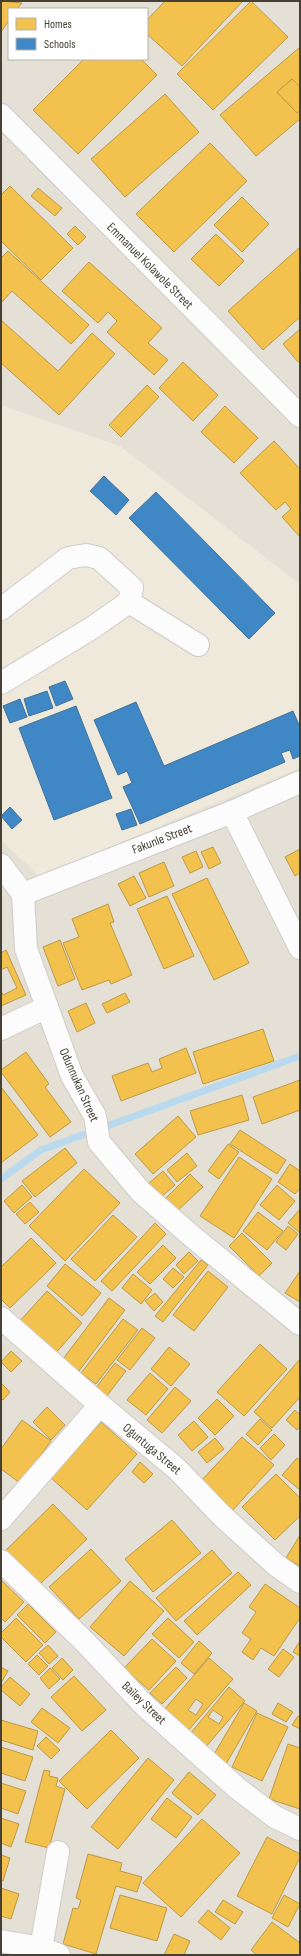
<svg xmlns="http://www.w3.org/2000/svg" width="301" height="1956" font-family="'Sofia Sans Condensed',sans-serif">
<rect width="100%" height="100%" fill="#f0eee9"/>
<path fill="#e4e0d6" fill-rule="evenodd" d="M1,1H300V1955H1ZM9,9H147V59H9Z"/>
<path fill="#eee9db" d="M1,405L120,446L300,584V768L39,876L1,840Z"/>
<g fill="#f2c14e" stroke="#be9a46" fill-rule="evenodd">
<path d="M1,1L22,3L17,9H9V20L1,32Z"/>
<path d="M165,1H243L182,66L147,34V20Z"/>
<path d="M251,1L288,37L213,110L177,74Z"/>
<path d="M300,47V87L292,79L277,92L297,113L300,110V119L256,156L220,115Z"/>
<path d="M84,59H141L157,75L78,154L33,110Z"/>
<path d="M292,79L300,87V110L297,113L277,92Z"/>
<path d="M165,94L199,132L125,197L91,159Z"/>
<path d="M210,143L247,181L174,252L136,214Z"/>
<path d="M10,186L73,248L41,280L1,241V195Z"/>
<path d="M38,188L62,208L55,216L31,196Z"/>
<path d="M242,197L269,224L242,252L214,225Z"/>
<path d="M75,226L86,237L78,245L67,234Z"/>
<path d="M216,234L244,261L219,286L191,259Z"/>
<path d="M300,247V317L263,350L228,311Z"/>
<path d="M8,251L89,325L71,344L12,291L1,303V258Z"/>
<path d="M89,262L162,328L148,343L168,360L154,375L107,332L117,321L108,312L98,323L62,291Z"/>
<path d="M1,320L58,371L92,333L115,354L59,415L1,363Z"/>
<path d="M300,329V361L298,362L283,344Z"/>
<path d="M183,362L218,395L193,421L159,388Z"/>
<path d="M147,385L159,397L121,437L109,425Z"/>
<path d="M225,406L258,438L234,463L201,432Z"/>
<path d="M274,441L300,469V537L282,517L291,509L285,502L276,510L240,473Z"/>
<path d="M213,847L221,863L209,869L201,852Z"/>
<path d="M300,849V873L295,876L285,857Z"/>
<path d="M196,851L203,867L190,873L182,857Z"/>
<path d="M164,862L174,886L149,897L139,873Z"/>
<path d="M134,876L146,898L130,906L118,884Z"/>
<path d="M207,878L249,963L214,980L172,894Z"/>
<path d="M167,896L194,956L164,969L137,909Z"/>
<path d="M108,904L114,922L110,923L132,975L111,984L109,980L82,990L63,943L79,937L72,919Z"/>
<path d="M60,940L75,979L58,986L43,947Z"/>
<path d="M6,950L26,995L1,1006V991L3,995L17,988L7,967L1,970V953Z"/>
<path d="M125,993L130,1002L107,1013L102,1004Z"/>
<path d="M86,1003L95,1023L77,1032L68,1011Z"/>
<path d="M263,1029L274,1061L203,1084L193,1052Z"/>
<path d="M186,1048L196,1073L121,1101L112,1076L148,1063L152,1072L162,1068L159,1059Z"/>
<path d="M26,1052L49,1084L45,1087L71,1122L50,1137L1,1072V1070Z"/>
<path d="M300,1080V1110L262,1124L253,1097Z"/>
<path d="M1,1087L38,1135L2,1162L1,1161Z"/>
<path d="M242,1095L249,1120L198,1135L190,1111Z"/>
<path d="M178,1116L196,1137L153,1174L135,1154Z"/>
<path d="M240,1130L286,1160L277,1174L230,1144Z"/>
<path d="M228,1144L239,1152L219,1179L208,1171Z"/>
<path d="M65,1148L77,1163L35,1197L22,1181Z"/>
<path d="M187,1153L197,1166L177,1182L167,1170Z"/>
<path d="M239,1157L272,1179L234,1238L200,1216Z"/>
<path d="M290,1164L300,1171V1188L295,1194L278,1182Z"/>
<path d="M84,1169L120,1203L65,1261L29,1226Z"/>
<path d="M163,1171L175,1185L160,1198L148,1184Z"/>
<path d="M190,1174L203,1187L177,1211L165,1199Z"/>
<path d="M22,1185L32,1197L14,1213L4,1201Z"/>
<path d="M277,1185L295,1201L279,1220L260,1205Z"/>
<path d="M30,1202L39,1212L25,1224L16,1214Z"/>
<path d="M300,1209V1233L288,1223Z"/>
<path d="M258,1212L283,1231L267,1250L243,1231Z"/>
<path d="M113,1215L137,1237L95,1281L71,1259Z"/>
<path d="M155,1223L166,1234L112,1291L101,1281Z"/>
<path d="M288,1226L298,1234L286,1250L276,1242Z"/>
<path d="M242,1233L272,1263L259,1276L229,1246Z"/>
<path d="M31,1238L56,1263L10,1308L1,1299V1267Z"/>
<path d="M163,1245L176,1258L150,1284L137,1272Z"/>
<path d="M189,1252L198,1261L184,1274L176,1265Z"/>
<path d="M201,1260L208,1265L163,1322L155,1316Z"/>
<path d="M65,1264L101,1293L82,1316L47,1286Z"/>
<path d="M173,1268L184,1277L173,1288L163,1279Z"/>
<path d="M208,1271L228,1287L194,1331L173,1315Z"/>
<path d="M300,1271V1302L285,1293Z"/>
<path d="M133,1274L152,1290L141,1304L122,1288Z"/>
<path d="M47,1291L82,1323L54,1355L18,1323Z"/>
<path d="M155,1293L163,1302L154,1311L145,1301Z"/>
<path d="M109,1298L125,1310L79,1371L63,1359Z"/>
<path d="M123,1319L138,1330L96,1384L81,1373Z"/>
<path d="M142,1328L155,1338L130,1370L117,1360Z"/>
<path d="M260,1344L287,1369L244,1416L217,1392Z"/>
<path d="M169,1347L190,1364L171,1386L151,1369Z"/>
<path d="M11,1351L22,1361L11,1372L1,1362Z"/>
<path d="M300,1359V1397L272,1428L254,1412Z"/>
<path d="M115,1363L126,1371L106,1397L95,1389Z"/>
<path d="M150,1373L168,1389L146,1415L127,1400Z"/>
<path d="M1,1383L10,1392L3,1400L1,1398Z"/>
<path d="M175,1387L191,1401L162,1433L147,1420Z"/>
<path d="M217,1399L234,1416L215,1435L198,1418Z"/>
<path d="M47,1407L65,1425L51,1440L33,1422Z"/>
<path d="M295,1410L300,1415V1426L297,1430L286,1420Z"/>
<path d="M260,1419L272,1430L258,1445L246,1434Z"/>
<path d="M22,1420L51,1441L20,1483L1,1469V1449Z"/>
<path d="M194,1421L208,1437L192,1451L178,1435Z"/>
<path d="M101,1422L137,1454L87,1510L51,1478Z"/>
<path d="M274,1434L285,1445L271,1460L260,1448Z"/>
<path d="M242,1437L274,1465L232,1511L200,1482Z"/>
<path d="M215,1438L224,1449L207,1463L198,1452Z"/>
<path d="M297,1458L300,1460V1490L282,1475Z"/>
<path d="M140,1462L153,1474L144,1483L132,1472Z"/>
<path d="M276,1474L300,1498V1516L275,1540L242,1507Z"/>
<path d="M53,1504L87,1539L38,1586L4,1552Z"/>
<path d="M172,1520L201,1553L153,1592L125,1559Z"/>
<path d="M300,1535V1566L286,1558Z"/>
<path d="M91,1549L121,1581L79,1619L49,1587Z"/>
<path d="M212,1550L232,1573L176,1621L156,1598Z"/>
<path d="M238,1572L251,1585L197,1635L184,1621Z"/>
<path d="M1,1580L24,1602L5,1622L1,1618Z"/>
<path d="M130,1581L164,1611L124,1656L90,1627Z"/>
<path d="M265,1584L300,1608V1618L274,1656L261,1648L253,1660L242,1652L251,1639L242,1633L256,1612L249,1607Z"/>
<path d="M28,1604L56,1632L45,1643L17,1615Z"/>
<path d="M16,1618L43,1645L26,1662L1,1637V1633Z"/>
<path d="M168,1618L194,1642L179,1658L152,1634Z"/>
<path d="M152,1639L176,1661L149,1690L124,1668Z"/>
<path d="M199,1641L212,1653L194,1674L181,1663Z"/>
<path d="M300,1641V1656L293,1652Z"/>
<path d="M48,1645L58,1656L49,1664L39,1653Z"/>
<path d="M283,1649L294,1657L279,1677L268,1669Z"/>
<path d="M37,1655L48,1666L39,1675L28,1664Z"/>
<path d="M62,1658L73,1670L63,1680L52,1668Z"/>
<path d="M209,1658L233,1679L186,1733L162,1712ZM196,1699L203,1704L196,1715L188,1710Z"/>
<path d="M1,1667L8,1671L1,1683Z"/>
<path d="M176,1667L187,1678L162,1704L150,1693Z"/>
<path d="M50,1668L60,1679L49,1689L40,1678Z"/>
<path d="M74,1676L106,1710L82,1731L51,1697Z"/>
<path d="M10,1677L30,1694L20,1706L1,1690V1687Z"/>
<path d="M229,1687L245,1701L205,1748L189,1735ZM213,1710L223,1717L219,1724L208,1717Z"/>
<path d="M244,1703L257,1711L226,1764L213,1756Z"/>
<path d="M278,1703L293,1712L286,1722L272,1714Z"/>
<path d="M42,1708L70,1728L58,1743L31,1722Z"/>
<path d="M257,1713L288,1727L262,1781L232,1767Z"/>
<path d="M298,1716L300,1717V1729L292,1725Z"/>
<path d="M1,1720L38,1731L33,1750L1,1740Z"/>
<path d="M111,1730L139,1758L87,1809L59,1781Z"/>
<path d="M46,1737L60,1750L51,1759L37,1746Z"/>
<path d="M288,1744L300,1748V1809L269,1799Z"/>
<path d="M1,1747L33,1757L25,1781L1,1773Z"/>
<path d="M148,1758L174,1780L118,1849L91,1827Z"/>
<path d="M44,1770L50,1771L49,1776L58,1778L56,1786L65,1789L49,1848L25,1842Z"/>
<path d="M189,1772L216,1795L198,1815L172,1793Z"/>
<path d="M1,1783L26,1791L18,1814L1,1808Z"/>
<path d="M167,1798L192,1817L176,1838L151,1819Z"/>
<path d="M1,1818L19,1824L11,1847L1,1843Z"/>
<path d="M202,1819L240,1853L181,1917L143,1883Z"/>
<path d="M267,1837L300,1854V1857L272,1914L237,1896Z"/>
<path d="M88,1854L122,1863L120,1871L142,1877L137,1892L116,1886L96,1954L63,1944L73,1908L78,1909L81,1900L76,1898Z"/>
<path d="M1,1855L10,1858L3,1881L1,1880Z"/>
<path d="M1,1888L19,1894L11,1919L1,1916Z"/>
<path d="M120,1895L167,1908L157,1941L110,1928Z"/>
<path d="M284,1895L300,1904L288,1927L272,1918Z"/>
<path d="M223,1900L243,1912L235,1924L215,1912Z"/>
<path d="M208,1910L230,1928L221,1940L198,1922Z"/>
<path d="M272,1922L300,1943V1955H257L251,1950Z"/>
<path d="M174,1934L190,1941L184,1955H164Z"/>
</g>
<g fill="#3f88c5" stroke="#41729a">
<path d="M104,476L129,500L116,515L90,491Z"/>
<path d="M156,492L275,613L249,639L129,518Z"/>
<path d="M65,681L73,699L56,706L49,687Z"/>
<path d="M47,691L53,708L29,716L24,699Z"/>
<path d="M20,699L27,717L10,723L3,706Z"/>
<path d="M136,702L164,766L293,711L300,727V756L293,759L290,750L281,753L285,762L140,824L123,787L132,783L127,771L118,775L94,720Z"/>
<path d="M76,706L112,798L54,820L19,728Z"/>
<path d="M10,807L22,820L12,829L1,816Z"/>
<path d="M131,809L137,825L122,830L116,814Z"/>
</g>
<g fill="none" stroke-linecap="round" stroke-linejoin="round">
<path stroke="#b9d9ef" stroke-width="7" d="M1,1179L41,1150L300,1056"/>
<defs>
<g id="minor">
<path d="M1,115L300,416"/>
<path d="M129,602L198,645"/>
<path d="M1,609L68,558L86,555L99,558L132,588L129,602L92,628L1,683"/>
<path d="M232,812L300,948"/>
<path d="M1,865L23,894L26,949L72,1076L95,1116L99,1142L141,1192L194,1238L300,1324"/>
<path d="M23,894L232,812L300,782"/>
<path d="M1,1029L47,1007"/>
<path d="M1,1318L100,1405L177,1469L221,1515L276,1565L300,1582"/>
<path d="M1,1519L100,1405"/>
<path d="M1,1561L84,1641L145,1706L237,1788L275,1817L300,1829"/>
<path d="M1,1941L41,1948L59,1955"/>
<path d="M41,1948L58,1852"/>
</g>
</defs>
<use href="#minor" stroke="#ceccc7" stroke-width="24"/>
<use href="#minor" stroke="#fdfcfc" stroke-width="22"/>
</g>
<g text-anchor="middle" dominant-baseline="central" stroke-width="4" stroke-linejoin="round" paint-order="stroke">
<g font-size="13" fill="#464035" stroke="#fff">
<text transform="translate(150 266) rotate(45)">Emmanuel Kolawole Street</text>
<text transform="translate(162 839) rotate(-21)">Fakunle Street</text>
<text transform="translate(79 1085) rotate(66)">Odunnukan Street</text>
<text transform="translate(152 1449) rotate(40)">Oguntuga Street</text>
<text transform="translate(144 1703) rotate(44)">Bailey Street</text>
</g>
</g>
<rect width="301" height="1956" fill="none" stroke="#464035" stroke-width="4"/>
<rect x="8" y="8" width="140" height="52" fill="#ffffff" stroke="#b5b3ae"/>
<rect x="16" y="18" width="20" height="12" fill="#f2c14e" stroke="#b5b3ae"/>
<text x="44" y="28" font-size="12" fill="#464035">Homes</text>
<rect x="16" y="38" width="20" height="12" fill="#3f88c5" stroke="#b5b3ae"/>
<text x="44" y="48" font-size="12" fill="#464035">Schools</text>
</svg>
